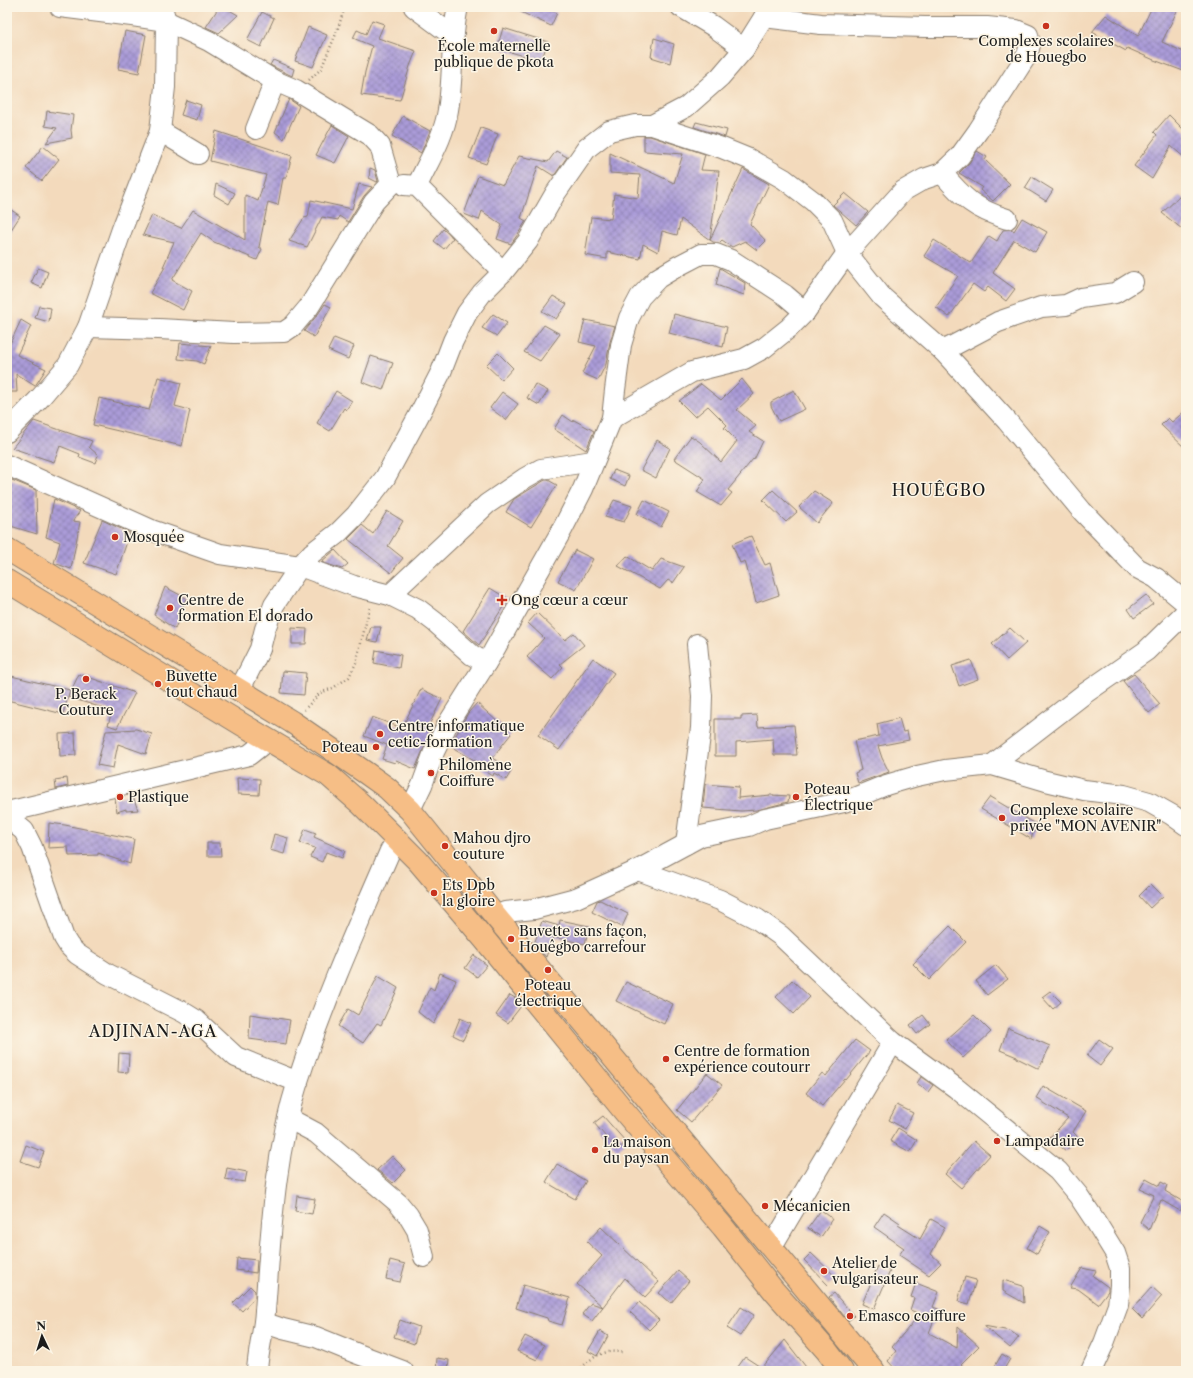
<svg xmlns="http://www.w3.org/2000/svg" width="1193" height="1378" font-family="'Libre Caslon Text',serif">
<defs>
<pattern id="building-cross-hatch" width="8" height="8" patternUnits="userSpaceOnUse"><rect width="8" height="8" fill="#aa9bd8"/><path d="M0 0l8 8M0 8l8-8" fill="none" stroke="#8a7eae"/></pattern>
</defs>
<rect width="100%" height="100%" fill="#fcf5e5"/>
<filter id="ink" filterUnits="userSpaceOnUse"><feTurbulence type="fractalNoise" baseFrequency=".025" numOctaves="2"/><feDisplacementMap in="SourceGraphic" scale="8" xChannelSelector="R" yChannelSelector="G"/><feConvolveMatrix kernelMatrix="1 2 1 2 8 2 1 2 1" color-interpolation-filters="sRGB"/></filter>
<filter id="wash" filterUnits="userSpaceOnUse"><feTurbulence type="fractalNoise" baseFrequency=".012" numOctaves="4" result="noise"/><feDisplacementMap in="SourceGraphic" scale="16" xChannelSelector="R" yChannelSelector="G"/><feGaussianBlur stdDeviation="0.9" result="paint"/><feColorMatrix in="noise" values="0 0 0 0 0 0 0 0 0 0 0 0 0 0 0 0 0 1.4 0 .05"/><feComposite in="paint" operator="in"/></filter>
<g filter="url(#wash)">
<rect width="100%" height="100%" fill="#f3dabc"/>
<g id="blocks">
<g fill="url(#building-cross-hatch)">
<path d="M219,7H224L238,15L219,33L206,27Z"/>
<path d="M510,7H544L557,13L551,26Z"/>
<path d="M1152,7H1179L1162,42L1186,53V72L1154,60L1127,48L1126,51L1092,32L1106,15L1138,36Z"/>
<path d="M262,12L274,18L261,47L247,40Z"/>
<path d="M372,20L384,24L378,38L416,51L410,66L400,100L361,95L365,72L372,46L353,38L357,30L366,34Z"/>
<path d="M308,27L327,35L313,67L295,61Z"/>
<path d="M503,28L548,42L541,61L497,48Z"/>
<path d="M125,31L146,35L139,73L118,69Z"/>
<path d="M654,38L674,44L670,63L651,57Z"/>
<path d="M273,60L294,69L292,76L270,65Z"/>
<path d="M289,99L299,106L284,139L275,132Z"/>
<path d="M186,100L201,105L197,120L181,115Z"/>
<path d="M47,111L73,115L71,130L72,138L46,143L57,128L45,126Z"/>
<path d="M1169,115L1186,132V159L1171,146L1152,179L1134,166L1157,135L1154,132Z"/>
<path d="M403,116L430,131L421,153L392,136Z"/>
<path d="M696,122L727,130L725,137L694,127Z"/>
<path d="M332,125L349,136L335,163L316,155Z"/>
<path d="M481,128L498,134L486,164L469,158Z"/>
<path d="M216,131L292,156L286,178H283L278,205L268,202L259,247L262,249L257,260L214,242L201,233L172,280L192,291L183,310L150,293L165,267H163L174,242L143,235L152,215L181,228L193,210L245,240V195L258,201L266,175L210,161Z"/>
<path d="M644,136H650L705,154L701,170L719,171L710,240L681,219L677,235L662,231L658,252L643,244L640,259L607,252V259L585,255L591,217L611,219L614,194L638,198L640,175L610,173V153L674,183L683,154L644,151Z"/>
<path d="M43,146L59,159L42,181L26,168Z"/>
<path d="M556,151L567,157L554,176L538,166L521,218L526,221L518,234L511,244L497,239L502,225L482,211L479,220L464,214L478,176L503,185L519,156L548,162Z"/>
<path d="M977,151L987,157L985,160L1010,184L993,201L980,190L982,187L959,173L969,163Z"/>
<path d="M370,168L375,170L378,181L377,182L369,178Z"/>
<path d="M743,169L769,184L750,224L766,241L757,250L745,241L732,247L722,240L719,243L713,242L710,240Z"/>
<path d="M1032,177L1053,190L1046,201L1025,188Z"/>
<path d="M216,184L235,193L229,204L214,195Z"/>
<path d="M359,184L372,187L364,196L348,222L339,216L338,220L322,217L307,247L289,241L304,218L308,217L311,200L352,209Z"/>
<path d="M845,193L868,212L856,225L833,205Z"/>
<path d="M1180,196L1186,201V223L1182,229L1162,213Z"/>
<path d="M7,207L20,216L7,236Z"/>
<path d="M1022,218L1047,232L1035,252L1014,240L993,273L1015,289L1006,301L988,287L984,292L973,284L949,317L936,307L958,276L924,256L934,240L971,263L989,236L997,241L1003,230L1011,229L1014,231Z"/>
<path d="M443,229L453,238L444,249L434,241Z"/>
<path d="M38,268L48,272L42,288L31,283Z"/>
<path d="M720,268L745,283L744,295L716,285Z"/>
<path d="M553,296L567,304L556,319L542,311Z"/>
<path d="M325,304L331,307L314,337L304,331L318,314Z"/>
<path d="M39,306L51,308L49,322L35,318Z"/>
<path d="M493,314L507,323L497,336L482,328Z"/>
<path d="M674,314L727,327L723,347L669,333Z"/>
<path d="M21,320L31,326L17,355L46,369L35,386L16,374L17,392H7V350Z"/>
<path d="M585,320L615,326L610,342L606,364L598,380L582,373L596,346L579,342Z"/>
<path d="M544,325L560,334L540,361L524,352Z"/>
<path d="M334,338L354,346L348,359L328,350Z"/>
<path d="M180,343L211,346L204,364L197,361L178,359Z"/>
<path d="M498,353L513,368L502,380L486,365Z"/>
<path d="M371,356L393,363L383,390L362,382Z"/>
<path d="M158,377L181,383L175,406L190,410L182,446L93,425L99,398L149,410Z"/>
<path d="M742,379L754,394L737,410L756,426L749,432L763,441L754,460L753,459L728,490L732,493L721,506L697,492L705,479L674,459L691,436L700,442L721,462L737,441L724,428L727,425L708,406L695,417L679,401L701,384L721,400Z"/>
<path d="M535,384L548,391L539,405L527,398Z"/>
<path d="M794,390L805,409L779,421L771,406V402Z"/>
<path d="M336,391L352,401L346,410L344,408L330,431L317,423Z"/>
<path d="M502,392L518,404L506,420L490,408Z"/>
<path d="M1186,410V449L1161,425L1168,418L1172,422Z"/>
<path d="M563,415L573,422L574,420L594,431L586,450L554,429Z"/>
<path d="M34,421L92,441L89,447L98,455L95,463L79,457L80,454L60,446L54,462L12,448Z"/>
<path d="M657,440L670,448L656,478L641,470Z"/>
<path d="M614,470L629,476L625,486L610,479Z"/>
<path d="M7,478L36,490L37,534L7,525Z"/>
<path d="M545,480H548L557,485L531,527L506,512L514,499Z"/>
<path d="M773,490L797,512L786,522L763,500Z"/>
<path d="M814,491L833,503L817,523L799,507Z"/>
<path d="M54,499L80,511L73,521L80,522L71,569L54,563L60,542L46,537Z"/>
<path d="M614,500L632,506L624,522L605,517Z"/>
<path d="M644,500L669,512L661,527L637,514Z"/>
<path d="M387,511L403,521L388,546L403,558L391,573L348,539L362,525L373,534Z"/>
<path d="M102,520L130,533L116,574L84,563Z"/>
<path d="M751,536L765,565L770,563L779,595L756,603L745,561L740,563L732,544Z"/>
<path d="M335,550L348,564L342,569L321,562Z"/>
<path d="M575,550L593,559L576,590L558,581Z"/>
<path d="M627,556L652,571L661,559L684,567L673,583L668,580L660,589L618,566Z"/>
<path d="M165,587L186,598L175,629L154,615Z"/>
<path d="M490,588L508,599L479,645L463,631Z"/>
<path d="M1146,595L1153,604L1134,618L1128,609Z"/>
<path d="M537,613L565,640L574,633L584,645L560,664L563,667L552,679L527,657L544,638L528,623Z"/>
<path d="M371,627H381L377,642L367,640Z"/>
<path d="M292,628L307,629L306,644H292Z"/>
<path d="M1010,628L1026,643L1007,660L992,644Z"/>
<path d="M376,650L401,655L399,668L374,663Z"/>
<path d="M593,658L614,673L559,750L538,735Z"/>
<path d="M971,660L978,679L959,686L952,666Z"/>
<path d="M283,671L306,673L304,695L281,693Z"/>
<path d="M79,674L135,693L117,728L108,725L112,711L68,697Z"/>
<path d="M1134,674L1160,704L1149,713L1123,681Z"/>
<path d="M7,675L70,690L63,714L7,700Z"/>
<path d="M421,689L442,699L428,727L432,729L415,769L396,761L395,763L382,759L387,745L364,736L372,717L402,728Z"/>
<path d="M477,703L511,734L492,758L512,770L506,780L494,773L493,776L479,767L481,764L450,746L468,713Z"/>
<path d="M757,715L758,727L794,725L797,755H774L773,739L736,742V756H715V719H741V716Z"/>
<path d="M899,718L903,732L907,731L909,740L878,746L882,758L889,772L858,783L855,773L861,770L854,741L879,736L877,724Z"/>
<path d="M136,729L152,734L146,754L118,744L113,768L97,765L106,731Z"/>
<path d="M75,733L76,755L60,756L59,734Z"/>
<path d="M67,778L68,786L56,789L55,780Z"/>
<path d="M237,778L260,779L259,795L238,794Z"/>
<path d="M705,784L739,787L738,798L771,795L789,796L788,802L757,810L741,811L703,808Z"/>
<path d="M132,794L138,810L126,811V809L117,812L115,798Z"/>
<path d="M990,797L1036,824L1031,839L981,809Z"/>
<path d="M49,823L65,825L134,839L130,864L98,853V855L69,856L68,847L48,848Z"/>
<path d="M305,829L316,833L314,837L345,851L342,858L326,852L322,862L310,857L315,848L300,843Z"/>
<path d="M274,834L288,838L284,854L270,850Z"/>
<path d="M207,843H220L221,856H207Z"/>
<path d="M1151,884L1163,896L1150,908L1139,896Z"/>
<path d="M600,900L628,914L622,927L592,912L597,901Z"/>
<path d="M560,920L589,926L585,944L553,937L546,957L534,944L542,921L559,926Z"/>
<path d="M950,926L966,942L929,980L913,964Z"/>
<path d="M474,955L487,965L477,977L465,968Z"/>
<path d="M996,965L1008,979L987,995L976,981Z"/>
<path d="M440,973L456,980L450,995L433,1024L418,1012L430,987L434,990Z"/>
<path d="M378,976L398,988L381,1025L377,1023L363,1043L338,1026L348,1009L358,1015Z"/>
<path d="M792,980L810,997L794,1014L776,997Z"/>
<path d="M626,982L673,1004L664,1024L616,1001Z"/>
<path d="M1050,991L1061,1002L1053,1009L1042,997Z"/>
<path d="M510,995L517,999L522,1005L508,1023L496,1015Z"/>
<path d="M250,1014L290,1020L286,1044L249,1039Z"/>
<path d="M923,1015L930,1024L917,1034L910,1025Z"/>
<path d="M974,1015L991,1032L963,1058L946,1040Z"/>
<path d="M460,1018L471,1023L463,1040L453,1035Z"/>
<path d="M1008,1028L1050,1046L1039,1069L1017,1058V1057L1000,1050Z"/>
<path d="M1099,1039L1113,1049L1100,1066L1087,1056Z"/>
<path d="M855,1040L870,1051L846,1080L845,1079L822,1106L806,1093L822,1073L826,1076Z"/>
<path d="M119,1053L129,1054L128,1073L118,1072Z"/>
<path d="M707,1073L722,1085L691,1122L677,1110Z"/>
<path d="M921,1077L933,1085L928,1092L917,1083Z"/>
<path d="M1043,1086L1086,1111L1073,1132L1077,1136L1066,1151L1050,1138L1068,1118L1036,1098Z"/>
<path d="M897,1105L913,1113L905,1129L889,1120Z"/>
<path d="M603,1116L626,1142L617,1150L594,1123Z"/>
<path d="M898,1128L917,1140L910,1152L890,1141Z"/>
<path d="M974,1141L990,1155L961,1188L945,1174Z"/>
<path d="M26,1145L44,1152L38,1167L20,1161Z"/>
<path d="M392,1156L406,1170L393,1183L377,1170Z"/>
<path d="M557,1164L586,1181L575,1199L546,1182Z"/>
<path d="M227,1168L247,1172L245,1182L225,1179Z"/>
<path d="M1146,1179L1159,1186L1161,1182L1167,1185L1165,1191L1185,1203L1180,1211L1161,1200L1149,1230L1140,1222L1154,1195L1140,1189Z"/>
<path d="M297,1196L315,1199L312,1214L295,1211Z"/>
<path d="M821,1210L833,1219L821,1237L808,1228Z"/>
<path d="M884,1212L900,1223L898,1225L920,1239L931,1219L945,1227L931,1254L941,1263L929,1275L899,1255L904,1248L874,1227Z"/>
<path d="M1040,1226L1050,1232L1037,1254L1027,1248Z"/>
<path d="M601,1227L659,1282L645,1297L625,1278L592,1321L582,1314L591,1303L603,1307L577,1284L602,1256L587,1242Z"/>
<path d="M811,1253L836,1277L828,1285L804,1260Z"/>
<path d="M237,1258L257,1260L256,1273L236,1270Z"/>
<path d="M390,1260L405,1264L400,1282L386,1279Z"/>
<path d="M878,1266L890,1271L874,1309L862,1304Z"/>
<path d="M1082,1268L1096,1271L1093,1276L1108,1287V1291L1098,1304L1078,1289L1070,1288Z"/>
<path d="M678,1271L689,1281L671,1303L659,1293Z"/>
<path d="M965,1277L976,1280L969,1304L958,1301Z"/>
<path d="M1003,1280L1023,1286L1024,1303L1003,1291Z"/>
<path d="M916,1283L939,1292L933,1307L938,1309L929,1333L957,1348L958,1327L979,1346L961,1364L968,1371H897L888,1361L896,1351L892,1347L920,1314L910,1310L914,1298L911,1297Z"/>
<path d="M523,1285L570,1298L562,1325L548,1321L547,1318L516,1308Z"/>
<path d="M250,1286L255,1291V1297L242,1311L233,1303Z"/>
<path d="M1152,1287L1162,1296L1142,1319L1132,1309Z"/>
<path d="M834,1293L854,1316L848,1321L829,1297Z"/>
<path d="M639,1302L659,1320L649,1330L630,1312Z"/>
<path d="M741,1307L754,1315L740,1336L727,1328Z"/>
<path d="M400,1320L419,1327L414,1344L394,1337Z"/>
<path d="M984,1326L1010,1331L1019,1337L1010,1348Z"/>
<path d="M600,1331L608,1336L597,1356L588,1351Z"/>
<path d="M525,1336L544,1345L537,1360L517,1351Z"/>
<path d="M785,1340L809,1371H735L745,1357L762,1368Z"/>
<path d="M1002,1354L1010,1359L1003,1371H992Z"/>
<path d="M437,1358L449,1360L448,1371H436Z"/>
</g>
</g>
</g>
<g filter="url(#ink)">
<use href="#blocks" fill-opacity="0" stroke="#887b6c" stroke-width="1"/>
<g fill="none" stroke-linecap="round" stroke-linejoin="round">
<defs>
<g id="minor">
<path d="M60,7L132,16L166,21L209,41L275,81L296,90L370,135L380,146L391,184"/>
<path d="M414,7L453,36"/>
<path d="M681,7L713,26L744,49"/>
<path d="M652,125L686,107L720,77L744,49L764,17L769,7"/>
<path d="M256,129L275,81"/>
<path d="M160,131L198,154"/>
<path d="M942,173C964,199 975,209 1007,219"/>
<path d="M404,185L417,186L503,272"/>
<path d="M417,186C428,162 444,137 448,110C454,76 450,41 458,7"/>
<path d="M88,327L159,329L234,333L284,332L293,326L309,307L374,202L391,184"/>
<path d="M943,351L998,322L1041,307L1066,305L1081,298L1115,293L1133,282"/>
<path d="M612,418L615,390L621,345L629,318L640,297L658,278L678,266L701,254H716L731,260L785,295L805,312"/>
<path d="M7,432L40,398L68,365L88,327L122,229L160,131L165,87L166,21L162,7"/>
<path d="M7,465L154,531L220,554L300,566L354,586L390,595L418,609L435,622L472,655L486,663"/>
<path d="M390,595L487,504L525,478L541,469L593,461"/>
<path d="M238,689L244,681L260,649L265,629L274,605L300,566L312,553L338,533L356,515L385,478L419,415L441,372L453,341L467,313L482,293L503,272L528,241L555,194L587,148L609,131L635,125H652L722,148L749,159L784,179L813,201L832,220L847,253L882,297L943,351L1007,421L1082,511L1137,568L1156,578L1186,603"/>
<path d="M992,765L1084,694L1146,651L1186,612"/>
<path d="M410,810L422,785L434,752L447,725L493,652L563,528L583,489L612,418L692,372L744,359L764,348L789,328L805,312L847,253L903,191L924,179L942,173L960,156L978,131L1027,55L1030,45L1028,35L1016,30L987,27H925L821,24L764,17"/>
<path d="M7,812L249,755L268,740"/>
<path d="M7,817L24,831L32,847L64,938L69,946L77,954L108,974L183,1012L196,1020L236,1057L298,1082"/>
<path d="M686,844L701,728L702,696L697,644"/>
<path d="M638,870L720,900L757,919L781,936L893,1042L956,1088L1058,1171L1078,1195L1096,1222L1115,1253L1120,1268V1285L1118,1305L1104,1343L1091,1371"/>
<path d="M496,917L505,912L534,909L576,898L638,870L701,836L749,826L765,819L844,802L886,785L917,776L945,770L992,765L1046,781L1084,790L1124,795L1149,802L1172,815L1186,825"/>
<path d="M288,1118L316,1133L398,1203L408,1215L417,1230L424,1257"/>
<path d="M771,1248L893,1042"/>
<path d="M265,1323L283,1329L316,1337L358,1354L403,1371"/>
<path d="M257,1371C258,1351 264,1331 265,1311C271,1234 274,1156 298,1081C323,1003 357,927 390,851L397,839"/>
</g>
<g id="major">
<path d="M7,549L292,722L366,773L387,788L410,810L496,917L874,1371"/>
<path d="M7,581L243,725L328,775L361,804L418,861L485,940L624,1111L723,1227L774,1291L827,1351L842,1371"/>
</g>
</defs>
<use href="#minor" stroke="#887b6c" stroke-width="22"/>
<use href="#major" stroke="#887b6c" stroke-width="24"/>
<g stroke="#887b6c" stroke-width="2.5" stroke-dasharray="1 3" stroke-linecap="butt">
<path d="M309,80L321,69L336,34L345,7"/>
<path d="M304,710L320,693L333,688L349,677L356,663L370,607"/>
<path d="M579,1371C590,1357 606,1348 624,1353"/>
</g>
<use href="#minor" stroke="#fff" stroke-width="20"/>
<use href="#major" stroke="#f6be86" stroke-width="22"/>
</g>
</g>
<g fill="#c8321e" stroke="#fcf5e5" stroke-width="1.5">
<circle cx="1046" cy="26" r="4"/>
<circle cx="494" cy="31" r="4"/>
<circle cx="115" cy="537" r="4"/>
<path d="M500 594h4v4h4v4h-4v4h-4v-4h-4v-4h4z"/>
<circle cx="170" cy="608" r="4"/>
<circle cx="86" cy="679" r="4"/>
<circle cx="158" cy="684" r="4"/>
<circle cx="380" cy="734" r="4"/>
<circle cx="376" cy="747" r="4"/>
<circle cx="431" cy="773" r="4"/>
<circle cx="120" cy="797" r="4"/>
<circle cx="796" cy="797" r="4"/>
<circle cx="1002" cy="818" r="4"/>
<circle cx="445" cy="846" r="4"/>
<circle cx="434" cy="893" r="4"/>
<circle cx="511" cy="939" r="4"/>
<circle cx="548" cy="970" r="4"/>
<circle cx="666" cy="1059" r="4"/>
<circle cx="997" cy="1141" r="4"/>
<circle cx="595" cy="1150" r="4"/>
<circle cx="765" cy="1206" r="4"/>
<circle cx="824" cy="1271" r="4"/>
<circle cx="850" cy="1316" r="4"/>
</g>
<g text-anchor="middle" dominant-baseline="central" stroke-width="3" stroke-linejoin="round" paint-order="stroke">
<g font-size="14" fill="#1c1c1c" stroke="#fcf5e5" text-anchor="start">
<text x="1046" y="41" text-anchor="middle">Complexes scolaires<tspan x="1046" dy="16">de Houegbo</tspan></text>
<text x="494" y="46" text-anchor="middle">École maternelle<tspan x="494" dy="16">publique de pkota</tspan></text>
<text x="123" y="537">Mosquée</text>
<text x="178" y="600">Centre de<tspan x="178" dy="16">formation El dorado</tspan></text>
<text x="511" y="600">Ong cœur a cœur</text>
<text x="166" y="676">Buvette<tspan x="166" dy="16">tout chaud</tspan></text>
<text x="86" y="694" text-anchor="middle">P. Berack<tspan x="86" dy="16">Couture</tspan></text>
<text x="388" y="726">Centre informatique<tspan x="388" dy="16">cetic-formation</tspan></text>
<text x="368" y="747" text-anchor="end">Poteau</text>
<text x="439" y="765">Philomène<tspan x="439" dy="16">Coiffure</tspan></text>
<text x="804" y="789">Poteau<tspan x="804" dy="16">Électrique</tspan></text>
<text x="128" y="797">Plastique</text>
<text x="1010" y="810">Complexe scolaire<tspan x="1010" dy="16">privée "MON AVENIR"</tspan></text>
<text x="453" y="838">Mahou djro<tspan x="453" dy="16">couture</tspan></text>
<text x="442" y="885">Ets Dpb<tspan x="442" dy="16">la gloire</tspan></text>
<text x="519" y="931">Buvette sans façon,<tspan x="519" dy="16">Houêgbo carrefour</tspan></text>
<text x="548" y="985" text-anchor="middle">Poteau<tspan x="548" dy="16">électrique</tspan></text>
<text x="674" y="1051">Centre de formation<tspan x="674" dy="16">expérience coutourr</tspan></text>
<text x="1005" y="1141">Lampadaire</text>
<text x="603" y="1142">La maison<tspan x="603" dy="16">du paysan</tspan></text>
<text x="773" y="1206">Mécanicien</text>
<text x="832" y="1263">Atelier de<tspan x="832" dy="16">vulgarisateur</tspan></text>
<text x="858" y="1316">Emasco coiffure</text>
</g>
<g font-size="16" letter-spacing="1" fill="#1c1c1c" stroke="#fcf5e5">
<text x="939" y="490">HOUÊGBO</text>
<text x="153" y="1031">ADJINAN-AGA</text>
</g>
</g>
<rect width="1193" height="1378" fill="none" stroke="#fcf5e5" stroke-width="24"/>
<g transform="translate(42 1336) rotate(356)" stroke="#fcf5e5" stroke-width="3" paint-order="stroke">
<path d="M0-3L7 15L0 10L-7 15Z" fill="#1c1c1c"/>
<text y="-6" font-size="11" font-weight="bold" text-anchor="middle" fill="#1c1c1c">N</text>
</g>
</svg>
